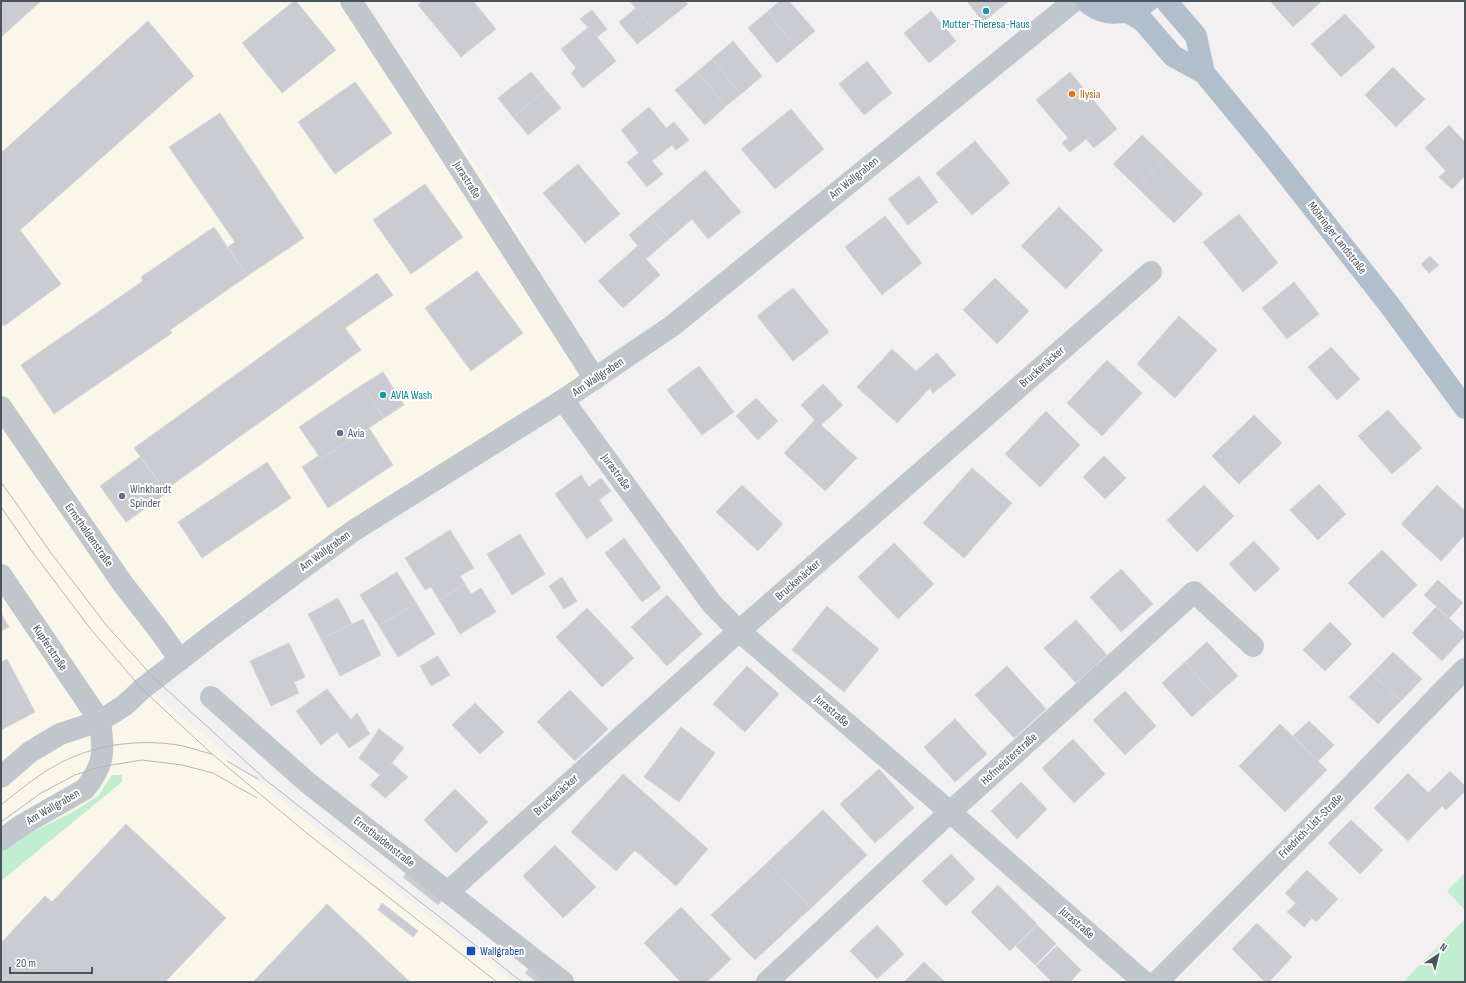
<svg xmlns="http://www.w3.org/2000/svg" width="1466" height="983" font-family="'Sofia Sans Condensed',sans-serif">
<rect width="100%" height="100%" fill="#f2f0f0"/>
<path fill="#fbf6ea" d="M1,1H364L505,208L593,374L147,689L311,824L514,982H1Z"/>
<g fill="#c1edd1">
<path d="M112,775H122V782L1,881V850L15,840L71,813L98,796Z"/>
<path d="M1465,873V910L1447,891Z"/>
<path d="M1465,919V982H1403Z"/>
</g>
<g fill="#caccd2" stroke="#d4d6db">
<path d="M1,1H41L1,37Z"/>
<path d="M294,1H296L336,50L282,93L242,43Z"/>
<path d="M423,1H473L496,29L461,57L418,5Z"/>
<path d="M630,1H685L688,4L654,31Z"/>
<path d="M780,1H789L815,31L796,47L767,12Z"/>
<path d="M967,1H1009L983,22Z"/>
<path d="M1270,1H1322L1293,27Z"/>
<path d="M636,8L654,31L637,44L619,22Z"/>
<path d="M592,10L607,29L597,37L580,19Z"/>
<path d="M931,11L956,41L929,63L904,33Z"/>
<path d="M767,12L796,47L777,63L748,28Z"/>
<path d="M1345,14L1375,47L1341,77L1311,44Z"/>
<path d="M148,21L194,76L20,230L61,284L4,326L1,322V153Z"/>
<path d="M589,27L616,61L583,88L571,73L576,68L561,49Z"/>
<path d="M733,41L762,76L741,94L712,59Z"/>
<path d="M712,59L741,94L726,106L697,72Z"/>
<path d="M867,61L892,93L864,115L839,84Z"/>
<path d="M1393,67L1425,99L1396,127L1365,95Z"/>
<path d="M531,72L546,90L513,117L498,98Z"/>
<path d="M697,72L726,106L705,125L675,90Z"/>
<path d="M1070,72L1117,129L1094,148L1086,139L1070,152L1062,143L1068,138L1036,100Z"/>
<path d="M355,82L392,133L335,174L298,122Z"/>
<path d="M546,90L561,108L528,135L513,117Z"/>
<path d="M649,107L666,128L674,122L689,140L676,150L672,145L652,161L663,174L647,187L627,162L639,153L621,130Z"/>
<path d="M791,109L824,149L775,189L741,149Z"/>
<path d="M220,113L304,238L247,276L228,247L235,242L169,147Z"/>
<path d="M1449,125L1465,142V176L1452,189L1439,177L1446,171L1425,148Z"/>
<path d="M1142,135L1166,158L1137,187L1113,164Z"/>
<path d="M975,141L1010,183L972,215L936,173Z"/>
<path d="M1166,158L1203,194L1174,223L1137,187Z"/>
<path d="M578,164L620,214L585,243L543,193Z"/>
<path d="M705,170L741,212L708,239L692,219L669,239L651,216Z"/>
<path d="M919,176L938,202L908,225L888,199Z"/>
<path d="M425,184L463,237L411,274L373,220Z"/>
<path d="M1059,207L1103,250L1066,289L1021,246Z"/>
<path d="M1239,214L1278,263L1243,292L1203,242Z"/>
<path d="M651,216L669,239L646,259L660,275L623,308L598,281L638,246L629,235Z"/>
<path d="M885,216L922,263L882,295L845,247Z"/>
<path d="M214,227L247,276L170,330L172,333L54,414L21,365L143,281L141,277Z"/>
<path d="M1430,256L1439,265L1429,273L1421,264Z"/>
<path d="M477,271L523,333L471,371L425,308Z"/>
<path d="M377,273L393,295L345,328L361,350L165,490L134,448Z"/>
<path d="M995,278L1029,311L997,344L963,310Z"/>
<path d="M1294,282L1319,314L1287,339L1262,308Z"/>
<path d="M793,288L829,332L793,361L757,316Z"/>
<path d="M1179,316L1217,350L1175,398L1137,364Z"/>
<path d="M1331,347L1360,379L1337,400L1308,367Z"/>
<path d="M892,349L916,371L937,353L956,375L933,393L930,388L897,423L857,387Z"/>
<path d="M1107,360L1142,393L1102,436L1067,403Z"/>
<path d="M699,366L734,412L702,435L667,390Z"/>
<path d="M383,372L404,405L384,418L362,385Z"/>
<path d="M823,384L843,405L821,425L857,458L825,491L784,453L815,420L801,405Z"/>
<path d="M362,385L384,418L321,459L299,427Z"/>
<path d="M756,398L778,421L758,440L736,416Z"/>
<path d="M1388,410L1422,448L1392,474L1358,436Z"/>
<path d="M1046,411L1080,445L1040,487L1005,454Z"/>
<path d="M1254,415L1282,443L1239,484L1212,456Z"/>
<path d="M369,428L393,465L328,508L302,467L318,456L321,459Z"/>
<path d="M1104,456L1126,478L1105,499L1083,477Z"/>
<path d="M140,457L167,493L126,522L100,486Z"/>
<path d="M267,462L291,498L202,558L178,522Z"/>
<path d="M972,468L1012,503L964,558L923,523Z"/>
<path d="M581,475L589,487L601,478L611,491L599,500L613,520L587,539L555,494Z"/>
<path d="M1319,484L1346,514L1318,540L1290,510Z"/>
<path d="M742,485L783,524L758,551L716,512Z"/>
<path d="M1204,485L1234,516L1197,552L1167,520Z"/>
<path d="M1437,485L1465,511V535L1441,561L1401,524Z"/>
<path d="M450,530L474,568L460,576L465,584L439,600L431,587L425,590L405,558Z"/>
<path d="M520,534L545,574L512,595L487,554Z"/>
<path d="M624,538L661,588L642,602L605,553Z"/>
<path d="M1254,541L1280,569L1255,592L1229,564Z"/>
<path d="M894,543L934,584L898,619L858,577Z"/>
<path d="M1382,550L1417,585L1383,618L1348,583Z"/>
<path d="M1121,569L1153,604L1121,632L1090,597Z"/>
<path d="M397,572L416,603L379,626L360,595Z"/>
<path d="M562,577L577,601L564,609L549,586Z"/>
<path d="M1438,580L1463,603L1449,618L1424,595Z"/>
<path d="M465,584L471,594L481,588L496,612L460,634L439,600Z"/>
<path d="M667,595L702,634L667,666L631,627Z"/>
<path d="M338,598L352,624L321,639L308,614Z"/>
<path d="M416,603L435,634L398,657L379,626Z"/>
<path d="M827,606L879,649L844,692L792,650Z"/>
<path d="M1436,607L1465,633V636L1442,661L1412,633Z"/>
<path d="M587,608L634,658L602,687L556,637Z"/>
<path d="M1,613L9,627L1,631Z"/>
<path d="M363,619L381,655L340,676L321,639Z"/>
<path d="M1076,620L1107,655L1076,683L1044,648Z"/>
<path d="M1330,622L1352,644L1325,671L1303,650Z"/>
<path d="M1207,642L1238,676L1215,696L1185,662Z"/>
<path d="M289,643L305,677L294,682L299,693L271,706L250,661Z"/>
<path d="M1393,652L1422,679L1401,701L1372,674Z"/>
<path d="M438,656L450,675L431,686L420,666Z"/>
<path d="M7,659L35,712L1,730V662Z"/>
<path d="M1185,662L1215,696L1192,717L1162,683Z"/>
<path d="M747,666L779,694L745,732L713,704Z"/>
<path d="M1007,666L1046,709L1014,738L975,695Z"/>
<path d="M1372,674L1401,701L1378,724L1349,697Z"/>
<path d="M327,689L351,720L357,713L370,734L349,748L337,732L321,745L296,711Z"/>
<path d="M570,690L608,729L575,761L537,722Z"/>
<path d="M1125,691L1156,726L1125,755L1093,720Z"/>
<path d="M475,703L504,732L480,754L452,725Z"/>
<path d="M955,719L987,754L955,782L924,747Z"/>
<path d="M1309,721L1334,745L1318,761L1293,736Z"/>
<path d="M1280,724L1327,770L1285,812L1239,766Z"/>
<path d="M681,727L715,753L679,802L644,777Z"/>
<path d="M379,729L404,748L381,776L359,758Z"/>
<path d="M1073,739L1105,774L1074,803L1042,768Z"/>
<path d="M392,763L408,777L385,798L370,785Z"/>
<path d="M879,769L914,808L875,843L840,804Z"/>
<path d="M1450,771L1465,786V791L1446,810L1428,793Z"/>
<path d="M1408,773L1442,806L1408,841L1374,808Z"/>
<path d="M623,774L708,849L676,886L635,850L616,871L571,832Z"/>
<path d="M1021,782L1047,809L1017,839L991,811Z"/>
<path d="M455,789L488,822L456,853L424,820Z"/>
<path d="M823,810L867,855L811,908L768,862Z"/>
<path d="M1351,820L1383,850L1360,874L1328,843Z"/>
<path d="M126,824L226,918L165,982H3L1,980V943L45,896L52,902Z"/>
<path d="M555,845L596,887L563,918L523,876Z"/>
<path d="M951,854L975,879L946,906L922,881Z"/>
<path d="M768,862L811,908L755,960L711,915Z"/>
<path d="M1307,870L1338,899L1316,922L1285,893Z"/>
<path d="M408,871L443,899L438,905L403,877Z"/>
<path d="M998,885L1037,924L1010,951L971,912Z"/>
<path d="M382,903L418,931L413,937L378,910Z"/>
<path d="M1296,903L1312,918L1304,927L1287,912Z"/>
<path d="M327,904L410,982H253Z"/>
<path d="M681,907L731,959L707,982H681L644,943Z"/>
<path d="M1257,923L1292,957L1269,982H1265L1232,949Z"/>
<path d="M877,925L904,954L877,979L850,951Z"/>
<path d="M1037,925L1056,944L1035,965L1016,946Z"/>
<path d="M1057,946L1081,970L1070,982H1052L1036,966Z"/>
<path d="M924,962L945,982H904Z"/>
<path d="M530,967L550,982H537L525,973Z"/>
</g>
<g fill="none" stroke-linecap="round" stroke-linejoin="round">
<g stroke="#bfc7cd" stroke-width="22">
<path d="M351,1L434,128L595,379"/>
<path d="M563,400L712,604L739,631L950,812L1144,982"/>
<path d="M1,407L123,584L158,629L180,660"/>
<path d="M1,575L100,721C104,752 105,764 85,789L22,825L1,840"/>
<path d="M211,697L308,783L563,982"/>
<path d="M1,777L30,752L60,734L100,721L125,705L142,689L217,631L353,531L563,400L672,326L1074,1"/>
<path d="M448,892L739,631L1151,272"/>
<path d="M767,982L950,812L1194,592L1253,646"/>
<path d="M1157,982L1325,813L1444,690L1465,669"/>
</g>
<g stroke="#b1bfcc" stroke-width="22">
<path d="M1086,1C1103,18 1130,15 1148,1"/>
<path d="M1166,1L1196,36L1204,73"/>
<path d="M1128,12L1143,21L1173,56L1204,73L1269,152L1391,307L1465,408"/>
</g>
<g stroke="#b2b5b9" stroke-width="1">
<path d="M1,482L51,553L107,626L155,679L267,781L522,982"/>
<path d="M1,507L31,550L89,627L142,689L212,754L309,835L497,982"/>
<path d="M227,761L258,779"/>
<path d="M1,805C21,789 41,772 64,761C99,744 140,739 178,745C189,747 200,751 211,754"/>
<path d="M1,822L41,793L75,775L100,767L142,760L182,765L213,773L257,798"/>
</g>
</g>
<g fill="#0f9aa8" stroke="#fff" stroke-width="1.5">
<circle cx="986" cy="11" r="4"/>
<circle cx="383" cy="395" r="4"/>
</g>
<circle fill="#e8710a" stroke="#fff" stroke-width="1.5" cx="1072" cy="94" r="4"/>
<g fill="#5c6f8a" stroke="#fff" stroke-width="1.5">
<circle cx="340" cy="433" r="4"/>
<circle cx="122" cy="496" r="4"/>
</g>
<rect fill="#1a4fb4" stroke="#fff" stroke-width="1.5" x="466" y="946" width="10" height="10" rx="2"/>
<g text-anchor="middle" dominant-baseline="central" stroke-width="4" stroke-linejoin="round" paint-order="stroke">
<g font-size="12" fill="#0d838f" stroke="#fff">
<text x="986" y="24">Mutter-Theresa-Haus</text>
<text x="391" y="395" text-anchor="start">AVIA Wash</text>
</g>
<g font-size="12" fill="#c56008" stroke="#fff" text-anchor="start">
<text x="1080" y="94">Ilysia</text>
</g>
<g font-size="12" fill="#49535c" stroke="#fff">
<text transform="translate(854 178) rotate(-39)">Am Wallgraben</text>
<text transform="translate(467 180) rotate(58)">Jurastraße</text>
<text transform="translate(1337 238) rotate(52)">Möhringer Landstraße</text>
<text transform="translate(1042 367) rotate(-41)">Bruckenäcker</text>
<text transform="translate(598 377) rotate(-34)">Am Wallgraben</text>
<text transform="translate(616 472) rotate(54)">Jurastraße</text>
<text transform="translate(89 535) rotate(55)">Ernsthaldenstraße</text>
<text transform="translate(325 551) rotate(-36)">Am Wallgraben</text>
<text transform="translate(798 580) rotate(-41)">Bruckenäcker</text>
<text transform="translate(50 648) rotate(56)">Kupferstraße</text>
<text transform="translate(832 711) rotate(41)">Jurastraße</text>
<text transform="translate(1009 759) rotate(-42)">Hofmeisterstraße</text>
<text transform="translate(556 795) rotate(-42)">Bruckenäcker</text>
<text transform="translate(53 807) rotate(-30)">Am Wallgraben</text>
<text transform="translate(1311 826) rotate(-45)">Friedrich-List-Straße</text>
<text transform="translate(384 842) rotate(38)">Ernsthaldenstraße</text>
<text transform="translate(1077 923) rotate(41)">Jurastraße</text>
</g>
<g font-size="12" fill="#4e5e75" stroke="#fff" text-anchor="start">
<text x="348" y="433">Avia</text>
<text x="130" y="489">Winkhardt<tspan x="130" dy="14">Spinder</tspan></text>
</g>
<g font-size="12" fill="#164399" stroke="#fff" text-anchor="start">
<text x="480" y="951">Wallgraben</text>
</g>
</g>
<rect width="1466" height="983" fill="none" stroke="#49535c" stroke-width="4"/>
<g transform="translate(1438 955) rotate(35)" stroke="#ffffff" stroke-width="3" paint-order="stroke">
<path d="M0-3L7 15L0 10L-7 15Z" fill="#49535c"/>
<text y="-6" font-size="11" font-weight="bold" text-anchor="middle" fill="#49535c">N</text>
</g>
<path d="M10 967v6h82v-6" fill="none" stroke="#49535c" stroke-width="2"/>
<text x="16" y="967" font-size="12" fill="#49535c" stroke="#ffffff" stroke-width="3" paint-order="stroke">20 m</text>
</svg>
